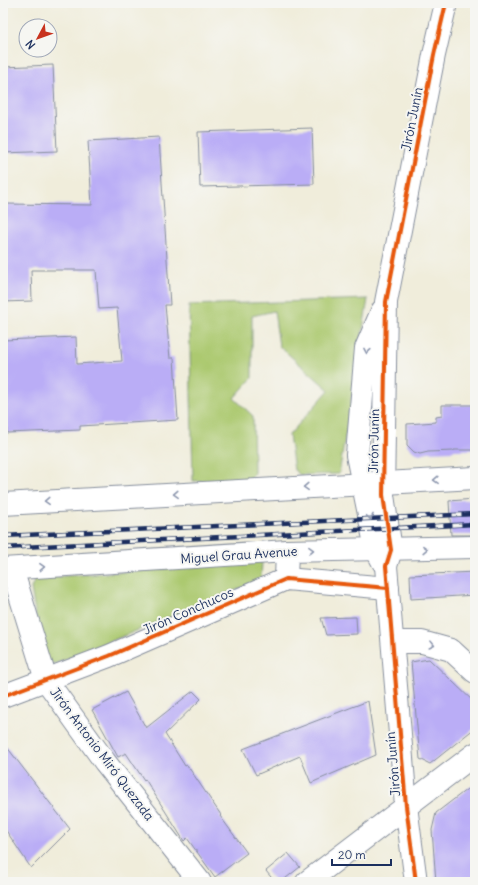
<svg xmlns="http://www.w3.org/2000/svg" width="478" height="885" font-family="Delius,sans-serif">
<rect width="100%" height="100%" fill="#f6f6f2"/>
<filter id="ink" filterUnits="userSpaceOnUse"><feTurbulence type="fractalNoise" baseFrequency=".025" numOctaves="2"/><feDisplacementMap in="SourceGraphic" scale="8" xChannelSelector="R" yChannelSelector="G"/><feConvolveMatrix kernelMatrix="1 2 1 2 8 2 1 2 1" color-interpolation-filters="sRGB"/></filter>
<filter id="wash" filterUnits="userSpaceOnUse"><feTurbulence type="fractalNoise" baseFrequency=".012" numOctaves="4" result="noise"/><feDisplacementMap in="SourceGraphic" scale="16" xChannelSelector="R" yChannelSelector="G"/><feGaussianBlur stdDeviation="0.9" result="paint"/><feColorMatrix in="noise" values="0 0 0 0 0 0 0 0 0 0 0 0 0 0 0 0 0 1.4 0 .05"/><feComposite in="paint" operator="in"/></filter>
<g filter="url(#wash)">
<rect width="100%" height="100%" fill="#f0eddb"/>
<g fill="#acc96f" stroke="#647c66">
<path d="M368,299L339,474L300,475L294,470L289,435L329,390L279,346L274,311L252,316V378L234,398L253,416L254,473L249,480L193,481L189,305Z"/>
<path d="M262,562L261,580L55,664L43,660L31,588L36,578Z"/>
</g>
<g id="blocks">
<g fill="#baadf6">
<path d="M53,65L57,151L3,153V67Z"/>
<path d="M312,128L314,184L200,187L198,132Z"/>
<path d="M159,137L170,305H165L170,358H174L178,420L80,426V430L7,433L3,340L76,337L77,364L122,361L117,308L99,309L96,270H31L32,301L3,302V204L92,205L88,141Z"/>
<path d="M442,405H475V450H454V451L428,452L420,454L414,452L407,445V424L436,422V417L442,416Z"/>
<path d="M475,499V535H451L449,501Z"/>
<path d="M475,572V595L411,599L410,575Z"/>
<path d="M356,617L357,634L326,635L321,618Z"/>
<path d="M429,659L475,703V728L430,764L420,759L411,662Z"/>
<path d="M193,691L201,699L165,734L185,766L187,765L221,815L220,816L247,853L215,877L187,838L184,841L145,779L144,780L126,753L118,757L92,710L126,692L146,728Z"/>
<path d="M368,701L376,755L311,783L300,756L256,775L243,749Z"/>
<path d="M3,742L70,829L31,868L3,826Z"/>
<path d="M475,783V882H436L432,830L436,813Z"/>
<path d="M288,853L300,867L281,882H275L266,871Z"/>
</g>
</g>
</g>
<g filter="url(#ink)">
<use href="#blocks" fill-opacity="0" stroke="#868e9c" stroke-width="1"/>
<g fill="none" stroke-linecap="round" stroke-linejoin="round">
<defs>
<g id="street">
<path d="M12,569L46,680L105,762L200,882"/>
<path d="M393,642H422L451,650L475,672"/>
<path d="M3,696L109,656L286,579L388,588"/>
</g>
<g id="secondary">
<path d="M382,311L366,348L357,455L376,549L383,562"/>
<path d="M3,504L475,478"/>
<path d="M3,569L287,551L475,547"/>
<path d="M286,579L287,551"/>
<path d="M307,882L475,754"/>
<path d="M416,882L406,806L386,566L391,550L383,495L386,302L434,55L446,3"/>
</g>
</defs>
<use href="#street" stroke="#868e9c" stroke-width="24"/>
<use href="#secondary" stroke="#868e9c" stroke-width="24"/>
<use href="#street" stroke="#fff" stroke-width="22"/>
<use href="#secondary" stroke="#fff" stroke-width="22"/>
<defs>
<g id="rail">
<path d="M3,536L475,514"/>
<path d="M3,548L475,524"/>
</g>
</defs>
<use href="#rail" stroke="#1b2f5e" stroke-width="4.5"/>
<use href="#rail" stroke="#f6f6f2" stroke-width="3" stroke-dasharray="9" stroke-linecap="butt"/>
<defs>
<g id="cycleway">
<path d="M3,696L109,656L286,579L388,588"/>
<path d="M416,882L406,806L386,566L391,550L383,495L386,302L434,55L446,3"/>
</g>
</defs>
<use href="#cycleway" stroke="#f6f6f2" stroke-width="6"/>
<use href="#cycleway" stroke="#e8590c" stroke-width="4"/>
</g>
<defs><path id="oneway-chevron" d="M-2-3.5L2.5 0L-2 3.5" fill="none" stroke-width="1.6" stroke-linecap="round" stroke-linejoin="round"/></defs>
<g stroke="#8d97ae">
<use href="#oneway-chevron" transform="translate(367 351) rotate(100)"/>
<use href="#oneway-chevron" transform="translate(436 480) rotate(177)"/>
<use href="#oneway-chevron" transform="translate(306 487) rotate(177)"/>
<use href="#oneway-chevron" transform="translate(176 494) rotate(177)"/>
<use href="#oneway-chevron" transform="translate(47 501) rotate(177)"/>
<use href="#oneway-chevron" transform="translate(370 517) rotate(80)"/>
<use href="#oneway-chevron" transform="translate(425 549) rotate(-2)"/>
<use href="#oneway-chevron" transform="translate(311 550) rotate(-2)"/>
<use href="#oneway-chevron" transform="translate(42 567) rotate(-3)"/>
<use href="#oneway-chevron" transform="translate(432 645) rotate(14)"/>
</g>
</g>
<g text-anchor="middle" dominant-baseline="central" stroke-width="4" stroke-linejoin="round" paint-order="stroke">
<g font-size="13" fill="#1b2f5e" stroke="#f6f6f2">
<text transform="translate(412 119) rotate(-79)">Jirón Junín</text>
<text transform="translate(374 441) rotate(-89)">Jirón Junín</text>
<text transform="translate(239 555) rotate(-4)">Miguel Grau Avenue</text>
<text transform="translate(188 611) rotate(-24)">Jirón Conchucos</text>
<text transform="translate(102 754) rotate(53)">Jirón Antonio Miró Quezada</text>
<text transform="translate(393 764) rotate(-95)">Jirón Junín</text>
</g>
</g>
<rect width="478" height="885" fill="none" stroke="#f6f6f2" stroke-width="16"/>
<g transform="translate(38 38) rotate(229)"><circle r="19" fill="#f6f6f2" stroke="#9ea6b7"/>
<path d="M0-3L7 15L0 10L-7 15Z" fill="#c8321e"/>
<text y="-6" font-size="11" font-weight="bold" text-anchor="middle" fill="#1b2f5e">N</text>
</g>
<path d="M332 859v6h59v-6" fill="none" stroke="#1b2f5e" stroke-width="2"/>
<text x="338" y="859" font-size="12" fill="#1b2f5e" stroke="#f6f6f2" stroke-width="3" paint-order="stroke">20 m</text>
</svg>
